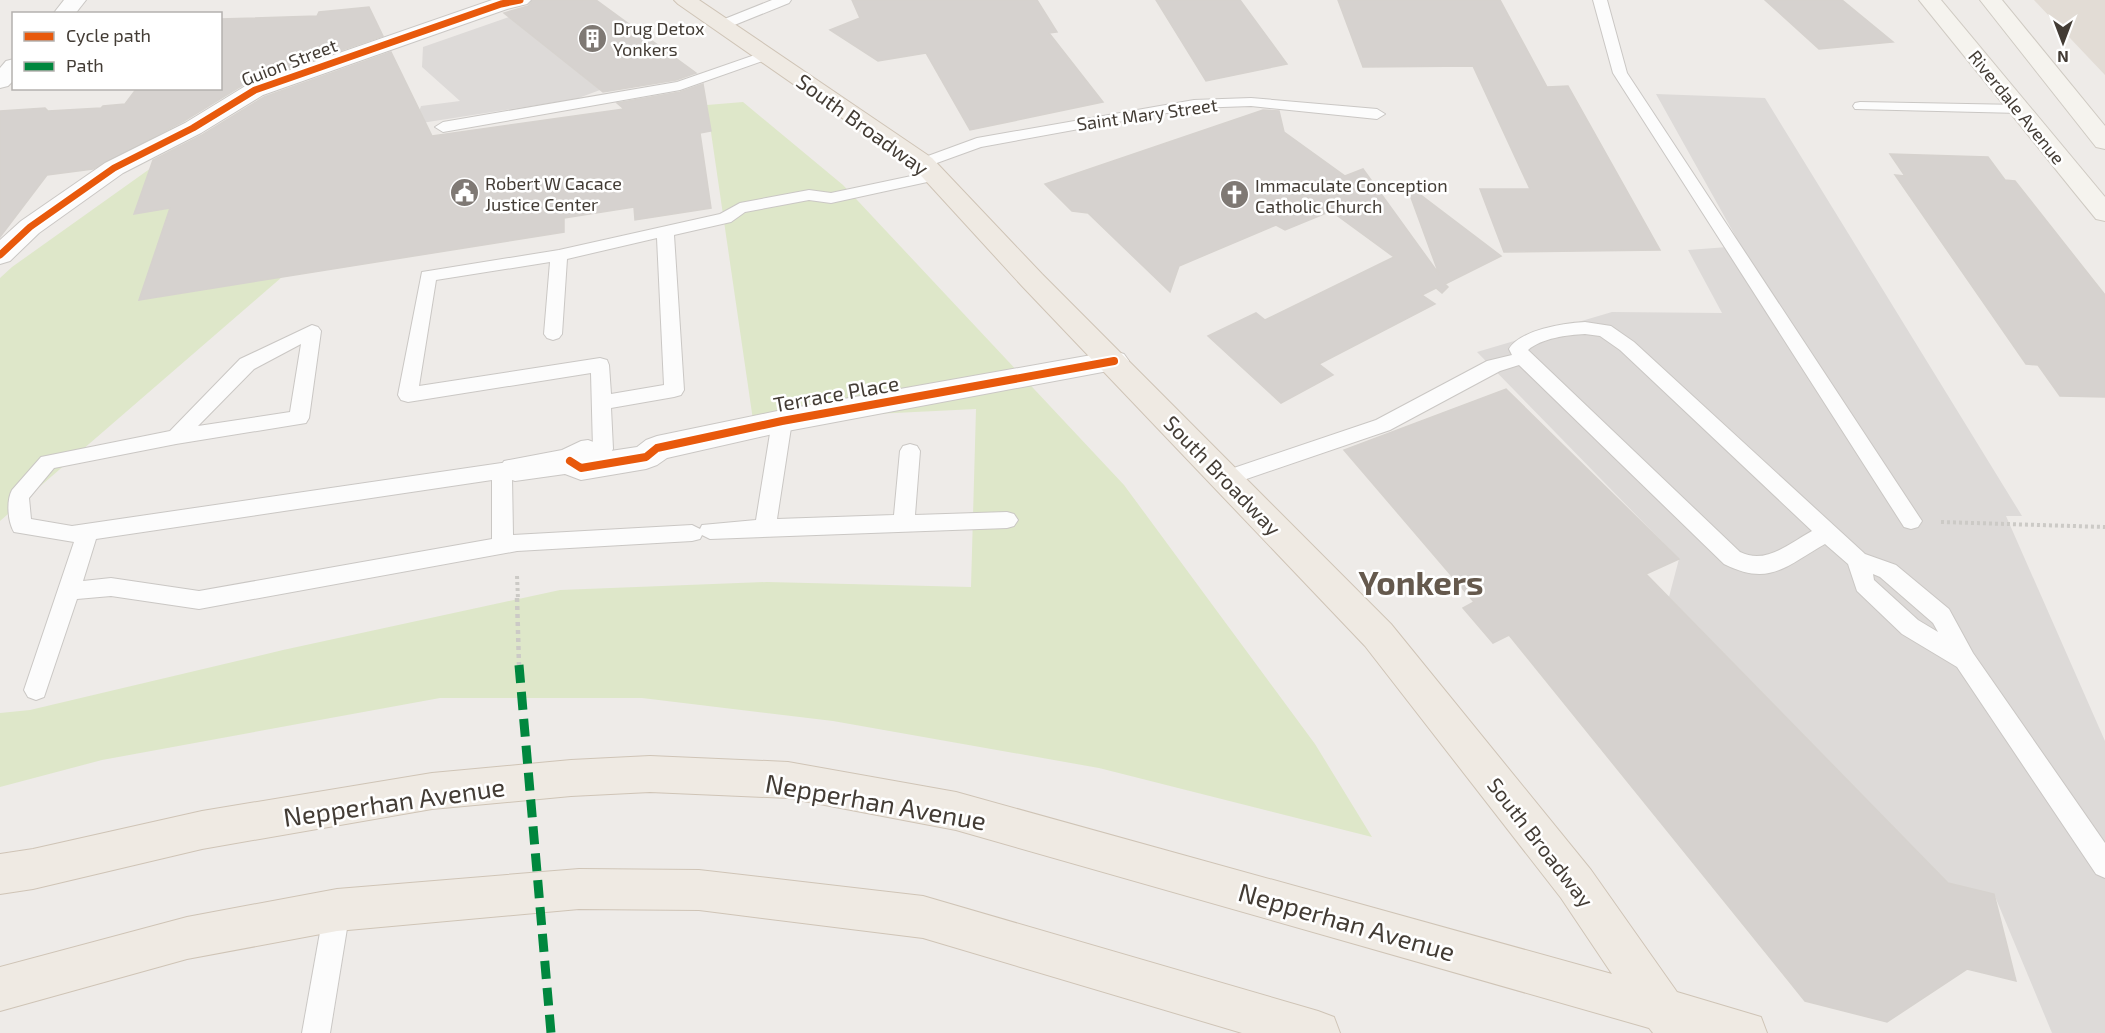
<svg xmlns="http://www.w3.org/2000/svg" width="2105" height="1033" font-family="'Exo 2',sans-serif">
<rect width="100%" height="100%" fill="#eeebe8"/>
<path fill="#e2dcd5" d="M2034,0H2105V75Z"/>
<g fill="#dee7c9">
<path d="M743,102L843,185L1124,485L1315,744L1372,837L1099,768L833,721L642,698H440L102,760L0,787V713L30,710L283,650L560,590L767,582L971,587L976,409L753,420L707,105Z"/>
<path d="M151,168L135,214L170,208L140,300L282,277L0,521V278L12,267Z"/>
</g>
<g fill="#dddad8">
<path d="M509,17L600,90L576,99L415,124L421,106L460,101L422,67L423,47Z"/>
<path d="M1656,94L1765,98L2022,516H2006L2105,741V1033H2052L1994,894L1948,883L1669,597L1679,559L1477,352L1612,312L1722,313L1688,250L1741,246Z"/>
</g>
<g fill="#d6d2cf" stroke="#d6d2ce" stroke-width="1.5">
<path d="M533,0H596L696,73L676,80L603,92L504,13L528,6Z"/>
<path d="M852,0H1037L1057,32L1049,33L1103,102L970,130L926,53L878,61L830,30L860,18Z"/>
<path d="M1156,0H1240L1287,64L1206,81Z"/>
<path d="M1338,0H1500L1547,87L1568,86L1660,250L1504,252L1480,189H1530L1473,66L1363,67Z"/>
<path d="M1765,0H1842L1893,42L1819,49Z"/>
<path d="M369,7L383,36L246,83L184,121L93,169L47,175L0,237V111L45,108L48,111L101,108L103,106L125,104L137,88H220V19L317,16L319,12Z"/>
<path d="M391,52L432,136L624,109L617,103L680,92L703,84L711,131L700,133L711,208L635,220L634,207L564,218V232L139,300L170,208L134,214L153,160L202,135L264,97Z"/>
<path d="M1263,110L1279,111L1284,132L1345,176L1363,169L1439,274L1406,184L1501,256L1445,284L1448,287L1442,293L1436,288L1422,295L1435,304L1319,364L1333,375L1281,403L1208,336L1256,313L1265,320L1394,257L1331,211L1285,230L1276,225L1179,266L1170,292L1088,213L1072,211L1045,184Z"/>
<path d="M1890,154L1988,157L2005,180L2015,181L2105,295V397L2060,396L2038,365L2026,364L1895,175L1905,176Z"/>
<path d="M1506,389L1679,559L1646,574L1948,883L1994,894L2016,981L1967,969L1887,1022L1805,1001L1509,635L1493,643L1463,608L1474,602L1344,450Z"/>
</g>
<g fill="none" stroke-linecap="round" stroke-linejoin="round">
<defs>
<g id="service">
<path d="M772,0H791L789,3L727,28H717L715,25L717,22Z"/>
<path d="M1593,0H1607L1627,73L1918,515L1922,521L1918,527L1911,529L1904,527L1613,73Z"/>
<path d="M766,51L771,52L773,55L771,58L680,90L443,132L435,127L443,122L677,82Z"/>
<path d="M1251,98L1377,109L1385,114L1377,119L1251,106L1194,108L981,147L923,168L915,163L917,160L977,138L1194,100Z"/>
<path d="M1860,102L2020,105L2027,109L2020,113L1855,109L1853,106L1855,103Z"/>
<path d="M935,171L943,176L941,179L831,203L809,200L745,212L731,222L674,235L684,390L681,395L674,397L611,408L613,449L610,454L603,456L596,454L593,449L591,373L408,402L401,400L398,395L422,272L559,250L720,214L740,203L809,190L831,193ZM657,238L664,385L611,394L609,365L607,360L600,358L419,386L436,280L550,262L544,334L547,338L553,340L559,338L562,334L567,259Z"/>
<path d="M1585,322L1611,326L1634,342L1865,554L1896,565L1949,609L1973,653L2105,843V878L2096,874L1957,667L1902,634L1857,591L1848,564L1825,544C1786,566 1770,587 1724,564L1519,365L1500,371L1390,430L1226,486L1219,483L1216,478L1219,473L1376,420L1487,361L1512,355L1509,349C1520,330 1564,323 1585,322ZM1585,334L1600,336L1620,350L1812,531C1788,544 1766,565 1740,552L1528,350C1542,338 1567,335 1585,334ZM1873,574L1880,577L1933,623L1938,632L1918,620L1874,580Z"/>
<path d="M312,325L318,327L321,331L309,418L306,423L176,444L54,468L29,498L31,519L72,526L515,461L522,464L525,469L522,474L512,477L513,535L692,525L700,529L702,525L756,520L772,421L775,416L782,414L789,416L792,421L777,519L894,515L900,451L903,446L910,444L917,446L920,451L915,515L1007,512L1014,514L1018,520L1014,526L1007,528L710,539L702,535L700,539L692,541L517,551L199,609L111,596L77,599L44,697L36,700L28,697L24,690L74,542L14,532C8,522 6,501 12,490L41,457L170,431L240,359ZM301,344L290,412L198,426L254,369ZM492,480V539L199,591L111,578L83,581L96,539Z"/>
<path d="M337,897L346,901L350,910L330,1033H302L324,910L328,901Z"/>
</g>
<g id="minor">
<path d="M492,0H531L527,4L507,9L263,95L201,133L123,173L39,233L10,261L0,264V240L21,221L105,163L185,123L247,85Z"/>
<path d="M1114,351L1124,354L1129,361L1124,368L782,432L667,458L657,465L646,469L581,480L565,474L515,481L504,477L499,469L504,461L562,450L581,441L588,440L599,444L604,452L637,447L646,440L657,436L782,410Z"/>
</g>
<g id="tertiary">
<path d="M64,0H86L75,14H53Z"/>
<path d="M14,59V80L8,86L0,88V68L6,61Z"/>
</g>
<g id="secondary">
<path d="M1919,0H1941L2105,197V221L2096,219L2074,192Z"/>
<path d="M1980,0H2002L2105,126V149L2096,147Z"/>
</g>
<g id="primary">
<path d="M674,0H699L932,158L1042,274L1391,624L1591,870L1677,992L1761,1017L1767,1033H1653L1649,1028L956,830L788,798L650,792L571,796L432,809L202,849L33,889L0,894V854L33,849L202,811L432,773L571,760L650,756L788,762L956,792L1612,974L1561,898L1365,646L1022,286L914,168L678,4Z"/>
<path d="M579,869L699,870L923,896L1318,1011L1334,1017L1340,1033H1242L923,938L699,910L579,909L337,931L187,959L0,1011V967L187,917L337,889Z"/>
</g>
</defs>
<use href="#service" stroke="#cac7c4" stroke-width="2"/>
<use href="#minor" stroke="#cac7c4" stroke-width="2"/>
<use href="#tertiary" stroke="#cac7c4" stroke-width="2"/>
<use href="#secondary" stroke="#cfcac2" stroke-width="2"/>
<use href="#primary" stroke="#cfc4b6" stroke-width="2"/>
<g stroke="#cccac6" stroke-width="4" stroke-dasharray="3 3" stroke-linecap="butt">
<path d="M1941,522L2105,527"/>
<path d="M517,576L518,599"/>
</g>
<path stroke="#cccac6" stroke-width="4.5" stroke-dasharray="4 4" stroke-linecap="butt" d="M517,598L519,665"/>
<use href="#service" fill="#fcfcfc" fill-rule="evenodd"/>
<use href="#minor" fill="#fcfcfc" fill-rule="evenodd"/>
<use href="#tertiary" fill="#fcfcfc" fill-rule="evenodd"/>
<use href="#secondary" fill="#f5f3ee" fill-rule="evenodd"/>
<use href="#primary" fill="#efeae3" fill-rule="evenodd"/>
<path stroke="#00873e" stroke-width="9" stroke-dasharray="18 9" stroke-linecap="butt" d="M519,665L551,1033"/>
<defs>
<path id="cycleway-far1" d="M0,255L30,227L114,168L193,128L255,90L501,4L520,0"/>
<path id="cycleway" d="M570,461L581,468L646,457L657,448L782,421L1114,361"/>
</defs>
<use href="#cycleway-far1" stroke="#fff" stroke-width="10"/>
<use href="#cycleway" stroke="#fff" stroke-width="12"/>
<use href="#cycleway-far1" stroke="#e8590c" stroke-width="7"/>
<use href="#cycleway" stroke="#e8590c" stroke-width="8"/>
</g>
<defs>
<symbol id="building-disc" viewBox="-11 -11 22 22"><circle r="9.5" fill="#7f7974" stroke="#fff"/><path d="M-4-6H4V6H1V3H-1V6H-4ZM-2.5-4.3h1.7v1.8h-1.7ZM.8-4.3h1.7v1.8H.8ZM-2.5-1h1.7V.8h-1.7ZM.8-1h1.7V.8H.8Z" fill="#fff"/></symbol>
<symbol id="civic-disc" viewBox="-11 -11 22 22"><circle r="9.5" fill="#7f7974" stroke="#fff"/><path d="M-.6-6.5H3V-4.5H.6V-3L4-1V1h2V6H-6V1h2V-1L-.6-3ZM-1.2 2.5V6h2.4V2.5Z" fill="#fff"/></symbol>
<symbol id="church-disc" viewBox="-11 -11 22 22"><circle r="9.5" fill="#7f7974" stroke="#fff"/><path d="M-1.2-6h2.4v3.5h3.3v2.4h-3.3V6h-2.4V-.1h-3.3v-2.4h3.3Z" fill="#fff"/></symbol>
</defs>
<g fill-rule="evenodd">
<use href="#building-disc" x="576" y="22" width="33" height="33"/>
<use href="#civic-disc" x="448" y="176" width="33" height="33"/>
<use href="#church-disc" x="1218" y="178" width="33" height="33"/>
</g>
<g text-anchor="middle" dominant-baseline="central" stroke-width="5" stroke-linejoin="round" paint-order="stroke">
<g font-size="18" fill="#433c35" stroke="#fff" text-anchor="start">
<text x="613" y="28">Drug Detox<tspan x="613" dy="21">Yonkers</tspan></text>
<text x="485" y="183">Robert W Cacace<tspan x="485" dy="21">Justice Center</tspan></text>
<text x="1255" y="185">Immaculate Conception<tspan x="1255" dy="21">Catholic Church</tspan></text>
</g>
<g font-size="18" fill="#433c35" stroke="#fff">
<text transform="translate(289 62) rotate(-21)">Guion Street</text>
<text transform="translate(2017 107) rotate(51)">Riverdale Avenue</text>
<text transform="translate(1147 114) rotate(-8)">Saint Mary Street</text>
</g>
<g font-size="21" fill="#433c35" stroke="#fff">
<text transform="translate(863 124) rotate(36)">South Broadway</text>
<text transform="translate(836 393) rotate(-10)">Terrace Place</text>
<text transform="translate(1223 475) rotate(46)">South Broadway</text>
<text transform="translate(1541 842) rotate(52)">South Broadway</text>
</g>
<g font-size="26" fill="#433c35" stroke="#fff">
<text transform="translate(394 801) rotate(-8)">Nepperhan Avenue</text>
<text transform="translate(876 801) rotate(10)">Nepperhan Avenue</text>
<text transform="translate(1347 921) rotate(16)">Nepperhan Avenue</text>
</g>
<g font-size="33" font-weight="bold" fill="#65594d" stroke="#fff">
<text x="1421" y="582">Yonkers</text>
</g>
</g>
<rect x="12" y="12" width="210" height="78" fill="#ffffff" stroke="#b4b1ae" stroke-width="1.5"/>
<rect x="24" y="32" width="30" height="9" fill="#e8590c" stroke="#b4b1ae" stroke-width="1.5"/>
<text x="66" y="42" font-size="18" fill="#433c35">Cycle path</text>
<rect x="24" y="62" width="30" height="9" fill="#00873e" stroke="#b4b1ae" stroke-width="1.5"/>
<text x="66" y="72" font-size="18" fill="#433c35">Path</text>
<g transform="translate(2063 42) rotate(180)" stroke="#ffffff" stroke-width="4.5" paint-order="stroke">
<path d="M0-4.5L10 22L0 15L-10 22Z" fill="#433c35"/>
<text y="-9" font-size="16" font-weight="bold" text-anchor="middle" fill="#433c35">N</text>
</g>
</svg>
